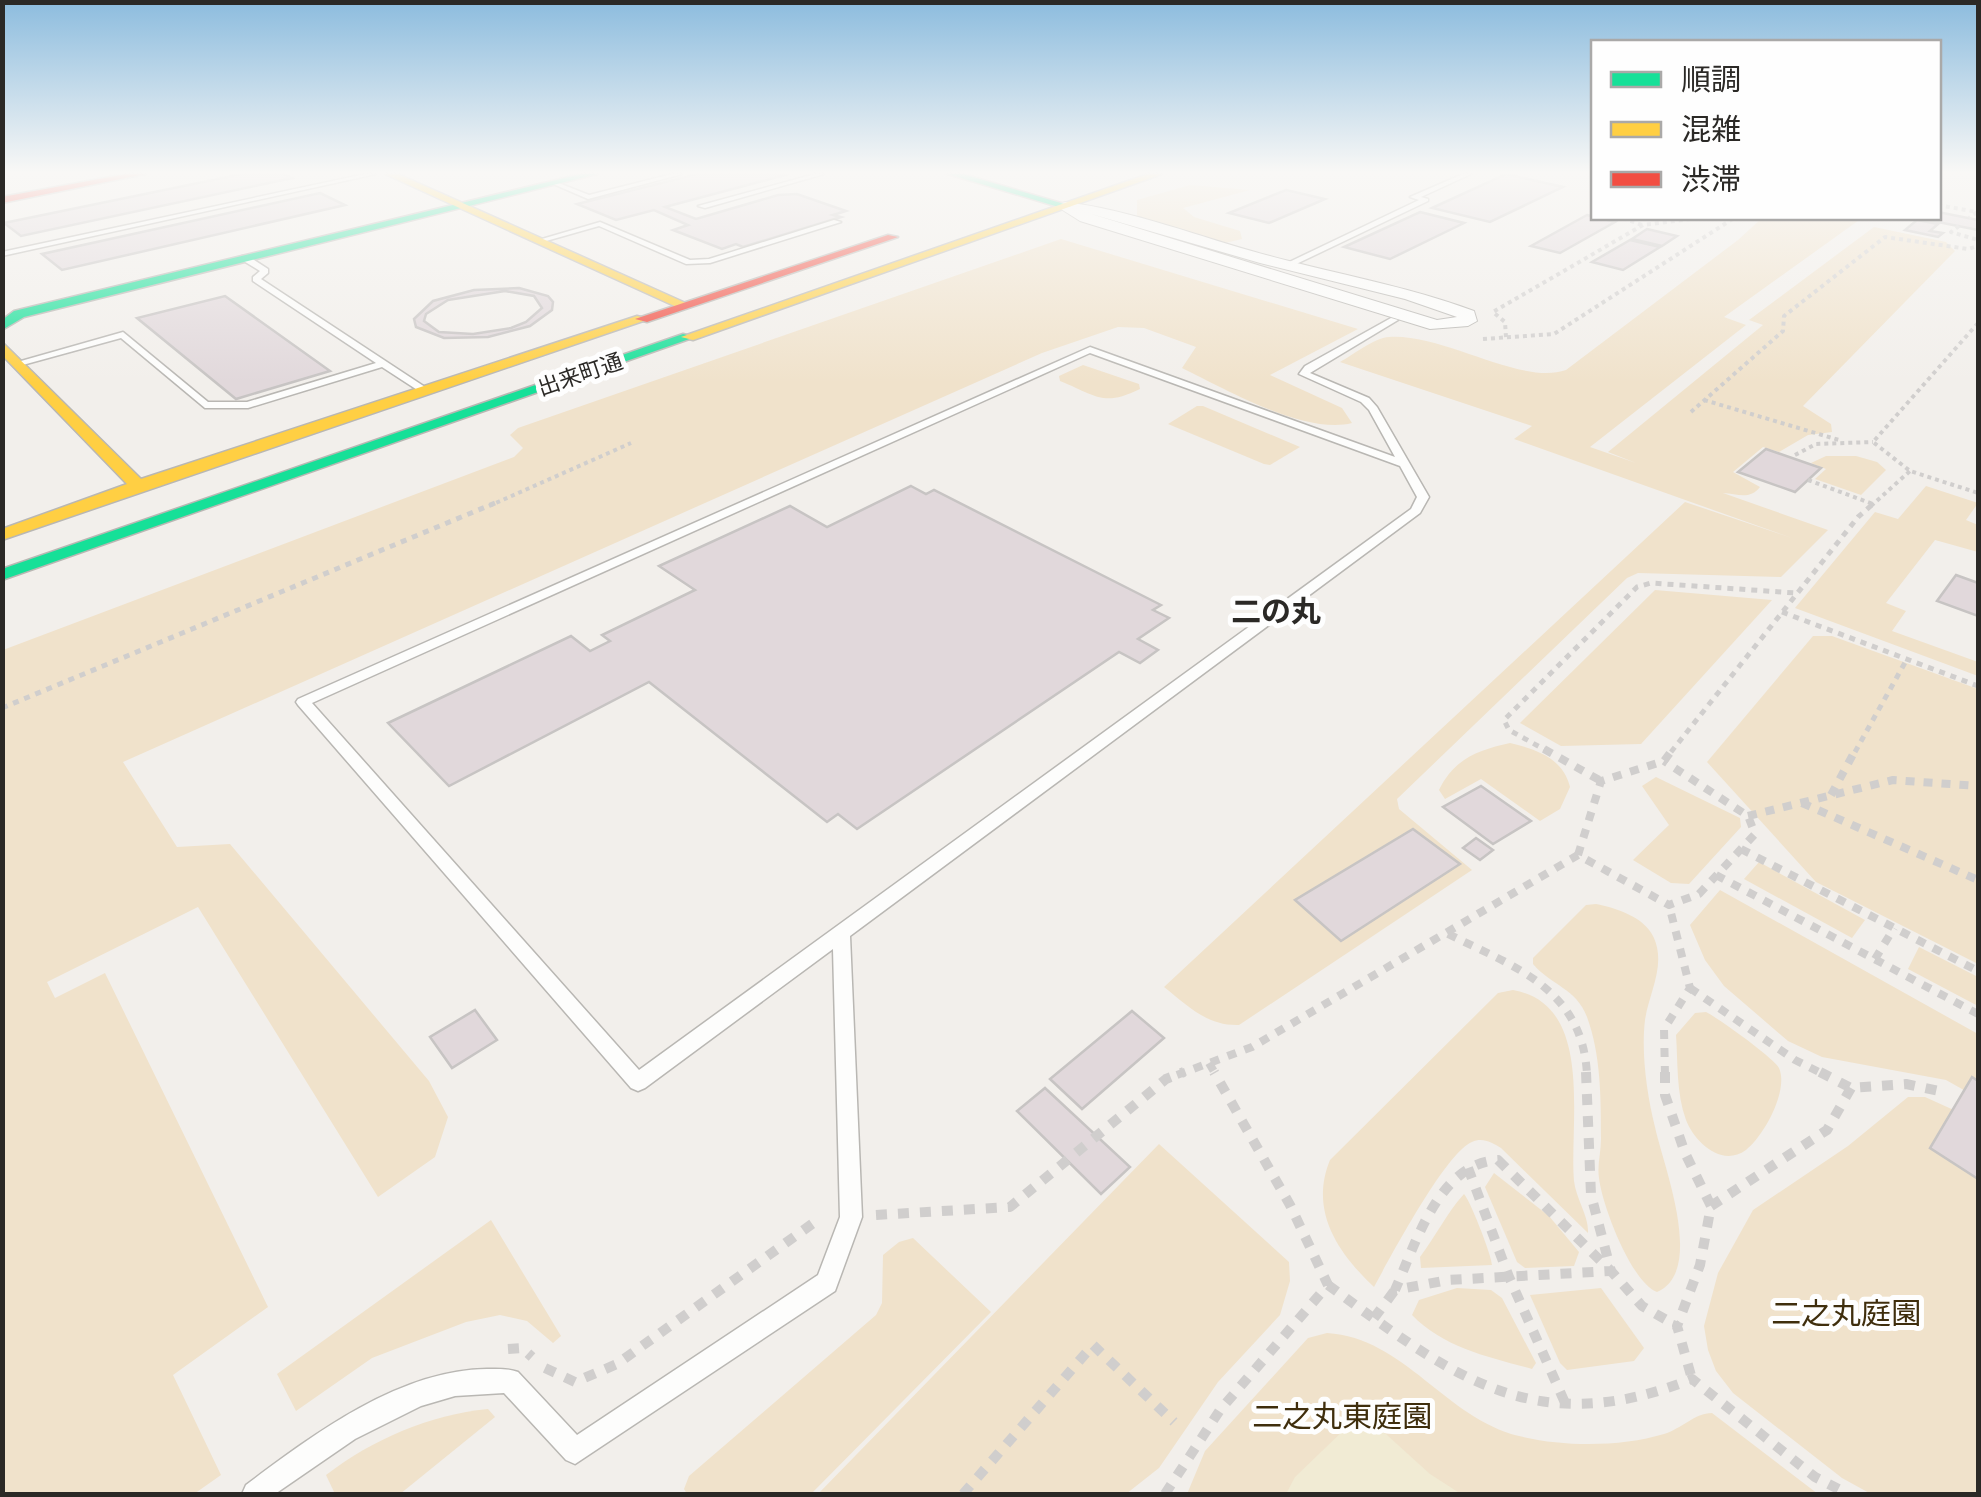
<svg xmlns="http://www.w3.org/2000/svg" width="1981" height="1497" font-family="Inter,'Noto Sans JP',sans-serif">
<rect width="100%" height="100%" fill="#f2efeb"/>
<g fill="#f0e2cb">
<path d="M1190,185L1250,190L1183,208L1194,217L1240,231L1242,239L1225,243L1137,217V200Z"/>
<path d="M1762,218H1862L1724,317L1746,325L1590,447L1636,463L1608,452L1763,325L1749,320L1874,227L1946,242L1955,251L1803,406L1831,424L1832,432L1808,435L1779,452L1763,447L1733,472L1760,487C1750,500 1738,494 1723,493L1828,530L1781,577L1638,573L1627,578L1397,799L1399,809L1472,870L1239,1025C1207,1026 1188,1006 1164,987L1685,502L1792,538L1514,439L1532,426L1340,362C1353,355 1374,338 1389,337C1443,333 1521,386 1566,370L1738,240Z"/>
<path d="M1061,239L1358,329L1270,375L1342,408L1352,423C1305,435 1225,389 1182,368L1196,347L1144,328L1118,327L1042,353L123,762L177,847L230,844L429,1081L448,1117L435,1157L378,1197L198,907L47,982L55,998L105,973L268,1307L173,1375L221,1475L194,1494H3V650L514,457L523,448L510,435L518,428Z"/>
<path d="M1083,365L1139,384L1140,389C1103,407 1097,396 1060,381L1059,376Z"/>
<path d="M1197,406H1203L1300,447L1270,465L1264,464L1168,424Z"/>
<path d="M1856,456L1877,462L1886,470L1861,495L1815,479L1826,469L1811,463L1826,456Z"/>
<path d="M1926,486L1978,503L1966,520L1978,525V552L1935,540L1886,603L1906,611L1892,631L1978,662V676L1795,608L1875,512L1898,519Z"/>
<path d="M1655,590L1772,600L1641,744L1561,746L1520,723Z"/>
<path d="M1813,636H1832L1978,689V964L1816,882L1707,762Z"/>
<path d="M1510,743C1536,749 1563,758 1570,787L1560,809L1540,821L1481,779L1445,799L1439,790C1454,759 1478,750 1510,743Z"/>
<path d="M1656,777L1740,818L1741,827L1689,884L1671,883L1633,860L1669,825L1642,786Z"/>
<path d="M1759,862L1865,920L1852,938L1744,879Z"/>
<path d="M1720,890L1978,1034V1098L1946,1080L1822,1057L1788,1041L1724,986L1705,960L1690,925Z"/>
<path d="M1596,904C1616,908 1645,917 1654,938C1666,966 1649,993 1645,1020C1641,1053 1647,1095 1655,1127C1663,1165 1706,1271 1657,1292C1631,1282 1602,1205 1599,1178C1597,1166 1601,1152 1601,1139C1601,1099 1601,1055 1587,1017C1576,988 1552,986 1533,964V958L1586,905Z"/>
<path d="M1919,947L1978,977V1006L1908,969Z"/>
<path d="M1513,990C1595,1004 1569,1122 1574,1181C1576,1199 1589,1216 1588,1233L1501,1148C1492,1143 1483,1137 1472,1142C1446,1152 1390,1258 1374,1287C1338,1253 1309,1211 1330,1160L1498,993Z"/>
<path d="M1706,1012C1718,1018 1774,1058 1779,1068C1789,1090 1764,1136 1746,1150C1721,1168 1694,1141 1686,1120C1676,1093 1678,1062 1676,1035L1695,1013Z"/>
<path d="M1908,1097H1925L1978,1121V1494H1871L1842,1478L1733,1393L1716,1371L1708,1350L1704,1326L1718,1273L1753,1210L1848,1146Z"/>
<path d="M1159,1144L1289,1262L1290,1281L1280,1315L1218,1382L1159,1468L1126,1494H818Z"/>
<path d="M1494,1173L1549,1216L1579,1252L1574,1266L1525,1268L1517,1262L1485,1187Z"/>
<path d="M1464,1194C1470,1200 1492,1256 1492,1265L1421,1268L1420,1257C1436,1236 1446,1214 1464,1194Z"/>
<path d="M491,1220L561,1336L553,1343L527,1321L500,1315L466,1322L372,1358L296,1411L277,1374Z"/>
<path d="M913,1238L991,1312L811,1494H687L684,1489L689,1476L876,1315L882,1303L883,1255L899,1242Z"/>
<path d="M1457,1288L1491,1290L1502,1298L1536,1363L1532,1369C1489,1357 1444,1348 1412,1315L1419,1300Z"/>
<path d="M1601,1288L1644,1348L1634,1361L1567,1370L1560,1363L1530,1295Z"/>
<path d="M1327,1333C1405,1338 1445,1418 1519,1436C1563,1447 1621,1447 1664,1434C1681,1429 1695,1413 1712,1413L1818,1494H1187L1205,1451L1308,1338Z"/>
<path d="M488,1409L495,1417L400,1494H335L326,1475C373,1439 429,1415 488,1409Z"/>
</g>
<path fill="#f1ebd4" d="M1349,1425H1376L1430,1474L1461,1494H1286L1295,1477Z"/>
<g fill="#e1d8db" stroke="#c7c4c3" stroke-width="2.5" fill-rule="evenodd">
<path d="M242,174H283L292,178L21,236L4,223Z"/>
<path d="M697,174H789L665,207L696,219L778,195L797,194L846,211L833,215L841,217L743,247L736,244L722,249L673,230L688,225L654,210L616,220L577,204Z"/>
<path d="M1506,174L1563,187L1490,222L1432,208Z"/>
<path d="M1286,190L1325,199L1269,223L1229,213Z"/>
<path d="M320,193L345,205L62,270L42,254Z"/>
<path d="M1420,212L1464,223L1390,259L1344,247Z"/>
<path d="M1938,212L1978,220V230L1918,218H1938Z"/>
<path d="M1587,215L1615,222L1560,253L1531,246Z"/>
<path d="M1917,220L1938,224L1930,231L1943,233L1938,237L1905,230Z"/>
<path d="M1647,229L1677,236L1662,246L1632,239Z"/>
<path d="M1630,240L1660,247L1623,270L1592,262Z"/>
<path d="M519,288L548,296L553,302L552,310L530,326L488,337L444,338L416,327L414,319L433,301L474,290ZM505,291L534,296L542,308L526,322L511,328L473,334L439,332L424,321L426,314L448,300Z"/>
<path d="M225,296L330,371L236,399L137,318Z"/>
<path d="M1766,449L1821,468L1795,492L1738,472Z"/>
<path d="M911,486L926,494L934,490L1161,605L1153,610L1169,618L1138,639L1158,650L1140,663L1119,652L857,829L838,814L827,822L649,682L449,786L388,723L571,636L590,651L610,641L602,635L695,590L659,566L790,506L827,527Z"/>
<path d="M1956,575L1978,583V616L1937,601Z"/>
<path d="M1481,786L1531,821L1493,844L1443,807Z"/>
<path d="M1413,829L1460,864L1341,941L1295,900Z"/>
<path d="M1476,838L1493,850L1480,860L1463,848Z"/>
<path d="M475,1010L497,1040L452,1068L430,1037Z"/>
<path d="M1132,1011L1164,1038L1082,1109L1050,1079Z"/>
<path d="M1972,1077L1978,1081V1179L1930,1148Z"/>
<path d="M1045,1088L1130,1167L1101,1194L1017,1111Z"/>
</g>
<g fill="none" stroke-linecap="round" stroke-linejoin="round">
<defs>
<g id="lane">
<path d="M365,174H376L2,256V252Z"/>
<path d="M672,174H682L588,199L551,183L556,182L589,195Z"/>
<path d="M815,174H824L705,208L698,206Z"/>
<path d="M1463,174H1471L1421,197L1428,199V201L1290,267L1283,265L1419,200L1410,197Z"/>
<path d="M834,220L841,222L710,263L686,264L599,226L539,243L535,241L600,222L690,260L709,259Z"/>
<path d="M242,256H248L268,269V273L261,279L428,389V393H422L382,367L248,408H205L121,338L19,366L14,363L123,332L208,402H247L376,363L253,281V277L260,271L242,260Z"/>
<path d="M1391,318L1398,320L1310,373L1369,398L1377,407L1429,497L1420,513L850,936L862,1217L835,1291L575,1464L566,1460L504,1393L455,1396L421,1406L355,1439L275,1494H242L246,1485C314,1434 399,1370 487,1369C498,1369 507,1368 518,1372L577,1435L818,1275L840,1217L833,949L645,1088L638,1091L631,1088L298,705L296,702L298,699L1090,347L1395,457L1369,410L1361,402L1299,374L1305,366ZM1090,353L1400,466L1417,497L1411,509L639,1070L312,703Z"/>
</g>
<path id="street" d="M1066,202C1135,211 1199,237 1266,255C1336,274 1406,286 1474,311L1477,321L1468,326L1430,329L1080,221L1061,209V203ZM1088,213L1260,263L1405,299L1457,317L1437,320Z"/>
<g id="fast">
<path d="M581,174H597L24,317L2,330V320L14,311Z"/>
<path d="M948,174H963L1071,206L1062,208Z"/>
<path d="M683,334L695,337L2,580V569Z"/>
</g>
<g id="slow">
<path d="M385,174H398L690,305L679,308Z"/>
<path d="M1148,174H1162L693,340L681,337Z"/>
<path d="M637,316L649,319L2,540V529L127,484L2,355V342L141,479Z"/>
</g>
<g id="jam">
<path d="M126,174H145L2,203V197Z"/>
<path d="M888,235L898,237L647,322L635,319Z"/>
</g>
</defs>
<use href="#lane" stroke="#b9b7b3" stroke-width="3"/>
<use href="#street" stroke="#b9b7b3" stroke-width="2"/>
<use href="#fast" stroke="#b9b7b3" stroke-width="3"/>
<use href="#slow" stroke="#b9b7b3" stroke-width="3"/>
<use href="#jam" stroke="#b9b7b3" stroke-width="3"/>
<g stroke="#d0cecd" stroke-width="4" stroke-dasharray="4 4" stroke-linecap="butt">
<path d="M1938,205L1977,212L1969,218"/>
<path d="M1623,218L1642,225"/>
<path d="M1959,226L1951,232L1978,240"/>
<path d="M1978,323L1873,442L1910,471L1978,493"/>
<path d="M1506,337L1505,322L1493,312L1643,225L1699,218"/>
<path d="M1483,339L1554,334L1734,218"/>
<path d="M1704,400L1839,440"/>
<path d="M1691,412L1783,331L1784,316L1885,237L1968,249L1978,246"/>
<path d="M1795,455L1816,444L1873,442"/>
<path d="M1808,480L1873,504"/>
<path d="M489,506L631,443"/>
<path d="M1871,506L1910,471"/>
</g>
<g stroke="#d0cecd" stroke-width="5" stroke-dasharray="6 6" stroke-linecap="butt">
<path d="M1782,612L1978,686"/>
<path d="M2,708L495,503"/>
<path d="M1549,752L1509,730L1504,720L1637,587L1651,583L1796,593"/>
<path d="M1671,752L1858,517L1874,503"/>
<path d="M1855,752L1907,659"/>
</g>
<g stroke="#d0cecd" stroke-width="8" stroke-dasharray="9 9" stroke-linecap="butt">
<path d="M1544,749L1601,781"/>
<path d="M1831,795L1856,749"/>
<path d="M1802,803L1978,880"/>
<path d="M1748,816L1893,780L1978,786"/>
<path d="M1741,849L1978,971"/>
<path d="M1578,855L1601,781L1664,761L1673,749"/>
<path d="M1716,875L1978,1014"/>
<path d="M1448,934C1515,967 1583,989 1587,1075"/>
<path d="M1875,959L1894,928"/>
<path d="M1690,988L1795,1060L1825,1075"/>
<path d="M1209,1063L1216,1075"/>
<path d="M1177,1075L1252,1047L1578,855L1669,905L1699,894L1755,834L1748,816L1664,761"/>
<path d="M1665,1075L1664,1029L1690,988L1669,905"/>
</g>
<g stroke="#d0cecd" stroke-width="10" stroke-dasharray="11 11" stroke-linecap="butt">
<path d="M1586,1072L1591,1195L1611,1271L1642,1306L1677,1326"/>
<path d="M1665,1072V1095L1685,1153L1711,1206L1700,1265L1677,1326L1692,1379"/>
<path d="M1820,1072L1851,1088L1906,1084L1939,1091"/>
<path d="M1498,1160L1611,1271L1448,1280L1395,1290C1416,1243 1439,1163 1498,1160Z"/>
<path d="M1468,1168L1509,1277L1566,1405"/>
<path d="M1711,1206L1827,1130L1851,1088"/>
<path d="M876,1215L1010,1207L1166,1079L1184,1072"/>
<path d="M1328,1285C1452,1376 1534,1442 1692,1379L1815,1477L1848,1494"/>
<path d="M1374,1318L1395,1290"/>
<path d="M508,1349L522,1348L532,1357"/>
<path d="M545,1368L575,1382L617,1364L819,1219"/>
<path d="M963,1494L1093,1345L1174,1422"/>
<path d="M1165,1494L1220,1410L1328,1285L1290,1205L1214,1072"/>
</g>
<use href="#lane" fill="#fdfdfc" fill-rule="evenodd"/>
<use href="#street" fill="#fdfdfc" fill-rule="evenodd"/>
<use href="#fast" fill="#16e098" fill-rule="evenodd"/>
<use href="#slow" fill="#ffcf43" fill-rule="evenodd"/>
<use href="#jam" fill="#f24e42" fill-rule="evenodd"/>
</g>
<linearGradient id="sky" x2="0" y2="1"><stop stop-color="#8cbcde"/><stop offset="0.45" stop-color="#f9f8f6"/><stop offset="1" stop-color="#f9f8f6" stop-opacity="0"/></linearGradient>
<rect width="1981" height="383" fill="url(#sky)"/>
<g text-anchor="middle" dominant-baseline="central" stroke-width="10" stroke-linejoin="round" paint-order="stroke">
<g font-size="22" fill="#2b2926" stroke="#fefefe">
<text transform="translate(580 374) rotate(-19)">出来町通</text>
</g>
<g font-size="30" font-weight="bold" fill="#2b2926" stroke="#fefefe">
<text x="1276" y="611">二の丸</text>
</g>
<g font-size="30" fill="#3f2e0d" stroke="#fefefe">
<text x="1846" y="1313">二之丸庭園</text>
<text x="1342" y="1416">二之丸東庭園</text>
</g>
</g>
<rect width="1981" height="1497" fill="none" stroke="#2b2926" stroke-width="10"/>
<rect x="1591" y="40" width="350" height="180" fill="#fefefe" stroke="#aaa9a8" stroke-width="2.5"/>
<rect x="1611" y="72" width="50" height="15" fill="#16e098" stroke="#aaa9a8" stroke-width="2.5"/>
<text x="1681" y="90" font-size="30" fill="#2b2926">順調</text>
<rect x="1611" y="122" width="50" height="15" fill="#ffcf43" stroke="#aaa9a8" stroke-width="2.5"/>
<text x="1681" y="140" font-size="30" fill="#2b2926">混雑</text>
<rect x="1611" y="172" width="50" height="15" fill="#f24e42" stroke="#aaa9a8" stroke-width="2.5"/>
<text x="1681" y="190" font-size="30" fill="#2b2926">渋滞</text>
</svg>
